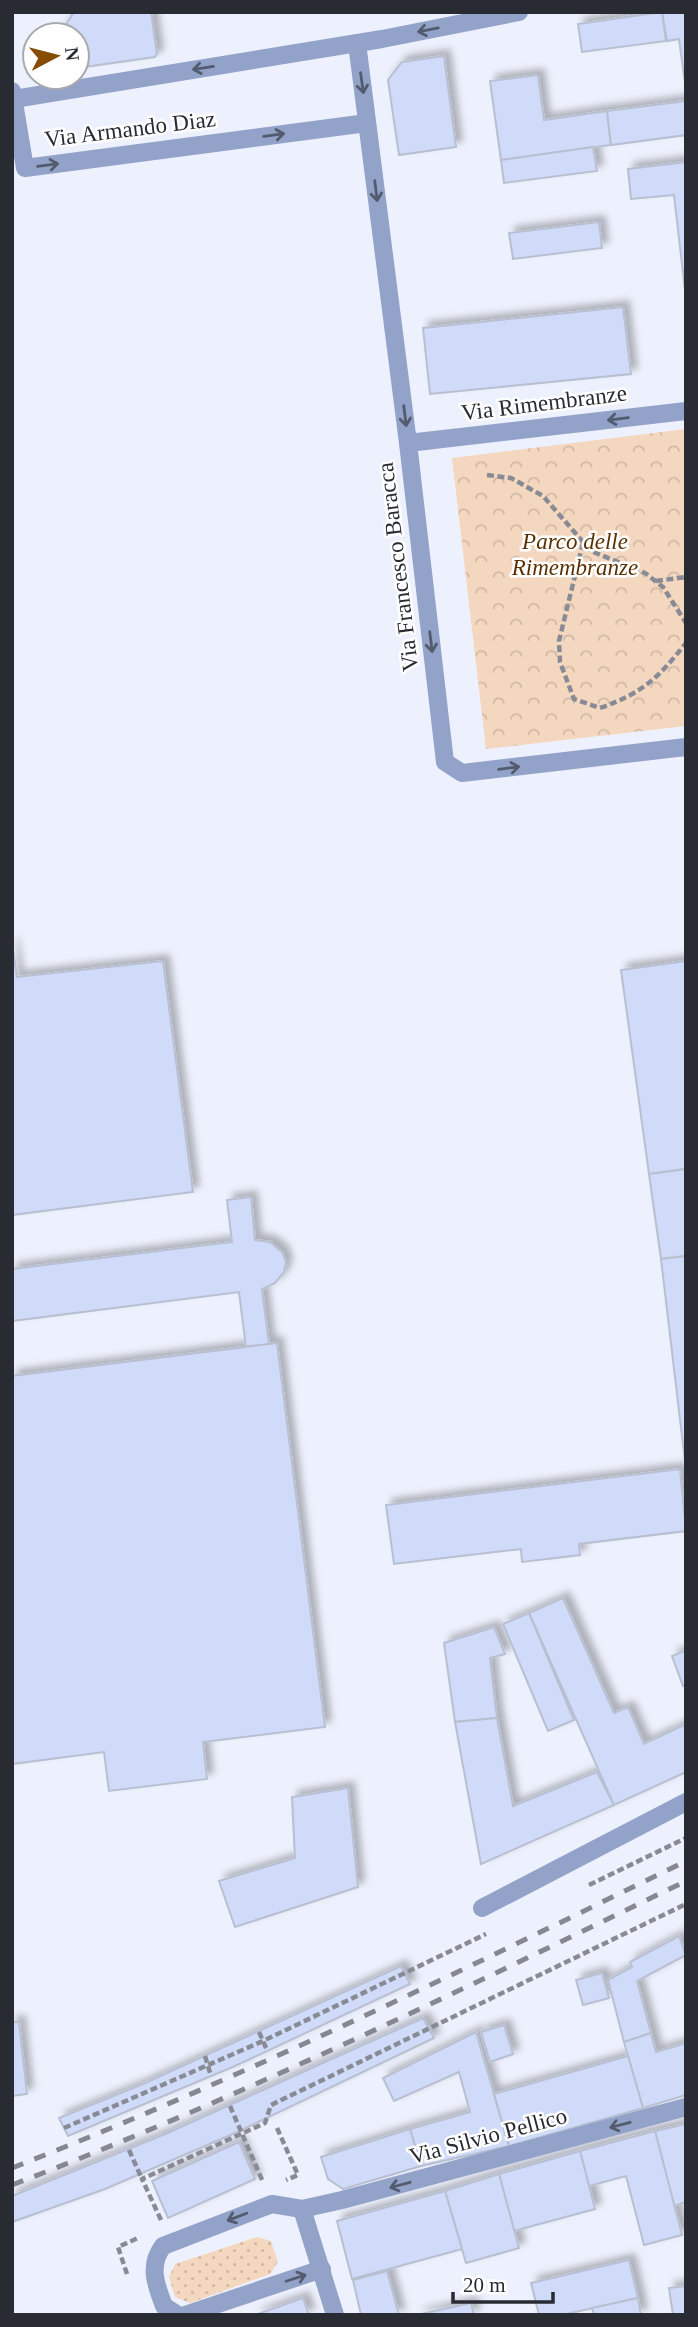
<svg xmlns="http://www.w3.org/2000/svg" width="698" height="2327" font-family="Georgia,serif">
<defs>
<pattern id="grass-dots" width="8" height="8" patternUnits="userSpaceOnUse" patternTransform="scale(1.75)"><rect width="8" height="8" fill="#f4d7bf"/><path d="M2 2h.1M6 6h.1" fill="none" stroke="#d1b9a5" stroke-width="1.8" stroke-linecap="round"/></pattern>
<pattern id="park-crowns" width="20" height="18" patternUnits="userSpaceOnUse" patternTransform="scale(1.75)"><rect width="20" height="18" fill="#f4d7bf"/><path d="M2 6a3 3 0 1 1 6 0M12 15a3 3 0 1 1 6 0" fill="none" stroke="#d1b9a5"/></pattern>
<filter id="shadow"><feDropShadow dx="6" dy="-6" stdDeviation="3.5" flood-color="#0004"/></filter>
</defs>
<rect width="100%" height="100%" fill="#edf1fd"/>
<path fill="url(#grass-dots)" d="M257,2237L271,2241L278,2262L270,2274L190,2303L175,2297L169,2277L175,2264Z"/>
<path fill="url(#park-crowns)" d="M686,429V726L486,749L452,458Z"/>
<g fill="#d0dbf9" stroke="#b8bfd1" stroke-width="2" filter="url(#shadow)">
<path d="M74,12H151L157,54L155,57L77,68V35H59Z"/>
<path d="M662,12L666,41L582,52L578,24Z"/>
<path d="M662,12H686V90L679,39L667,41Z"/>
<path d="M444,56L456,147L399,155L388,80L402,62Z"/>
<path d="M538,75L544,120L607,111L611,145L501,160L490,81Z"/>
<path d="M686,101V135L611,145L607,111Z"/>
<path d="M593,147L597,171L504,183L501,160Z"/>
<path d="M686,162V299L674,195L631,199L628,169Z"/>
<path d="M599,222L602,248L513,259L509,233Z"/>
<path d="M623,307L631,374L430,394L423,328Z"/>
<path d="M12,943L17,977L163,961L193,1192L12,1215Z"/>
<path d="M686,961V1169L649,1174L621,970Z"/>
<path d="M686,1169V1256L661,1259L649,1174Z"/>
<path d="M251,1197L255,1240L270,1242L282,1252L286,1262L284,1272L275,1283L262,1289L269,1344L246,1347L239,1292L12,1321V1269L232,1242L227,1200Z"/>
<path d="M686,1256V1470L661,1259Z"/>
<path d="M277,1343L325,1727L203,1742L207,1779L109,1791L104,1752L12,1764V1376Z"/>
<path d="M680,1469L686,1531L579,1544L580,1555L522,1562L521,1549L394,1564L386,1505Z"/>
<path d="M563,1598L614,1713L628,1707L644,1744L686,1724V1772L614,1805L529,1613Z"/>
<path d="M529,1613L574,1720L548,1731L503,1624Z"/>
<path d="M494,1627L505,1654L490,1658L497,1718L455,1722L444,1643Z"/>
<path d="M686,1650V1685L683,1686L672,1656Z"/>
<path d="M497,1718L513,1806L597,1772L614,1805L481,1864L455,1722Z"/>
<path d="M348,1788L358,1887L235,1927L219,1881L295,1858L292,1797Z"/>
<path d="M679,1936L686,1955L637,1981L651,2033L624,2042L608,1980L632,1967L630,1962Z"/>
<path d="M401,1966L410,1984L235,2066L68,2136L59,2118L143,2084Z"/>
<path d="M602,1973L609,1998L583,2005L576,1980Z"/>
<path d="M423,2018L434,2038L235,2133L105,2189L12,2222V2196L163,2135Z"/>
<path d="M12,2022H19L27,2094L12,2096Z"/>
<path d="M504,2025L513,2054L490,2062L481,2032Z"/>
<path d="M476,2032L509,2146L421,2166L410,2129L470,2112L459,2072L394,2101L383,2078Z"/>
<path d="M651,2033L656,2052L686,2043V2095L643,2108L624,2042Z"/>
<path d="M628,2056L643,2108L509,2146L494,2094Z"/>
<path d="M686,2124V2202L674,2206L655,2131Z"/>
<path d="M410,2129L421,2166L343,2189L328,2179L321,2157Z"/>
<path d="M655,2131L682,2235L644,2245L626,2176L589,2186L580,2151Z"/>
<path d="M239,2142L255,2179L168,2218L152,2181Z"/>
<path d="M580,2151L595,2209L514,2231L499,2174Z"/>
<path d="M499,2174L519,2248L466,2263L445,2191Z"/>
<path d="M445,2191L462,2249L352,2279L337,2221Z"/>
<path d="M629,2260L638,2298L562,2315H539L531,2283Z"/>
<path d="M387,2271L399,2315H361L353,2280Z"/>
<path d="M686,2286V2315H673L669,2288Z"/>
<path d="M303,2298L309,2315H255Z"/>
<path d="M638,2298L641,2315H594L592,2308Z"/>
<path d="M471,2303L474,2315H417Z"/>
</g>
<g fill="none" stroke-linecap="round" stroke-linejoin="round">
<g stroke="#888b95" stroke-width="4.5" stroke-dasharray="7 3.5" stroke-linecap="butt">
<path d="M487,475L511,478L543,496L591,551L645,573L663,587L686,623"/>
<path d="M583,543L559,641L560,662L574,699L600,708C643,693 658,678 686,643"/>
<path d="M656,581L686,577"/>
<path d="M589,1885L686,1838"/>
<path d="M259,2032L267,2050"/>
<path d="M205,2056L211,2076"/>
<path d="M230,2106L263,2182"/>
<path d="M64,2128L263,2041L486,1934"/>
<path d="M277,2128L298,2175L286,2180"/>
<path d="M129,2150L142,2179"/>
<path d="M161,2220L142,2179L265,2123L271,2105L686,1904"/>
<path d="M127,2274L118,2247L138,2238"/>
</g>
<g stroke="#93a2c8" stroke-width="18">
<path d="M357,43L408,443L445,762L462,773L686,747"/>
<path d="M12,91L25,168L367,123"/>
<path d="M14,99L382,39L519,12"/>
<path d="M408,443L686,411"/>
<path d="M482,1908L686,1802"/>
<path d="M302,2209L335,2315"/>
<path d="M178,2315L164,2306C156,2285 148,2266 163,2246L272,2204L302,2209L342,2200L686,2107"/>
<path d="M185,2315L322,2269"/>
</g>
<g stroke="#858891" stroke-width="5" stroke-dasharray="12 12" stroke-linecap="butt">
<path d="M12,2168C242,2078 464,1970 686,1861"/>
<path d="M12,2185C242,2097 464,1989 686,1881"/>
</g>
</g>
<defs><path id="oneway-shaft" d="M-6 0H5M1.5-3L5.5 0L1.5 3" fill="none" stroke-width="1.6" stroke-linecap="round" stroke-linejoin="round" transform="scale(1.75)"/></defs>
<g stroke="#535b6f">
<use href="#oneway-shaft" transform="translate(428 30) rotate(169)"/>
<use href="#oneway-shaft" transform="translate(203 68) rotate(171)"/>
<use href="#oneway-shaft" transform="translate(362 83) rotate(82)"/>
<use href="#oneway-shaft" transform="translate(274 135) rotate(-7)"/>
<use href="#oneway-shaft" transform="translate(48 165) rotate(-7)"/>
<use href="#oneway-shaft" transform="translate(376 191) rotate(83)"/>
<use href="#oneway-shaft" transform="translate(405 416) rotate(83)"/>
<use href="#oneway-shaft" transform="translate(618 419) rotate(173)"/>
<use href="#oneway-shaft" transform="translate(431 642) rotate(83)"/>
<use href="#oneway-shaft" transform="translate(509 768) rotate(-7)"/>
<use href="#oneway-shaft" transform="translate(620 2125) rotate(165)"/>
<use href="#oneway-shaft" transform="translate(400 2185) rotate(165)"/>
<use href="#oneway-shaft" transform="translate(237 2217) rotate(159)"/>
<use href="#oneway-shaft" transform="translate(296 2278) rotate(-18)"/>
</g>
<g text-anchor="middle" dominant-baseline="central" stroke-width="5" stroke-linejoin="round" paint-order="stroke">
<g font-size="23" fill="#292b33" stroke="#fff">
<text transform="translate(130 129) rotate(-7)">Via Armando Diaz</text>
<text transform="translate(544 403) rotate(-7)">Via Rimembranze</text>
<text transform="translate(398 567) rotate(-97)">Via Francesco Baracca</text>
<text transform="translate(488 2136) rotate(-15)">Via Silvio Pellico</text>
</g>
<g font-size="23" font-style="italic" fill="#5a3002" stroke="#fff">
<text x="575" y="541">Parco delle<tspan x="575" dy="26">Rimembranze</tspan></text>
</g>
</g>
<rect width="698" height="2327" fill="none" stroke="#292b33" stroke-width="28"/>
<g transform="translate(56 56) rotate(83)"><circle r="33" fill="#ffffff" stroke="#a9aaad" stroke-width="2"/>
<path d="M0-5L12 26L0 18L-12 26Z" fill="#864b04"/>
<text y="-10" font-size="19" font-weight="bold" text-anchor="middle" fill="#292b33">N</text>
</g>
<path d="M453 2292v10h100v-10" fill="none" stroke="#292b33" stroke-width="3.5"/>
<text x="463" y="2292" font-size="21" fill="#292b33" stroke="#ffffff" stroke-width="5" paint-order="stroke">20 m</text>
</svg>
